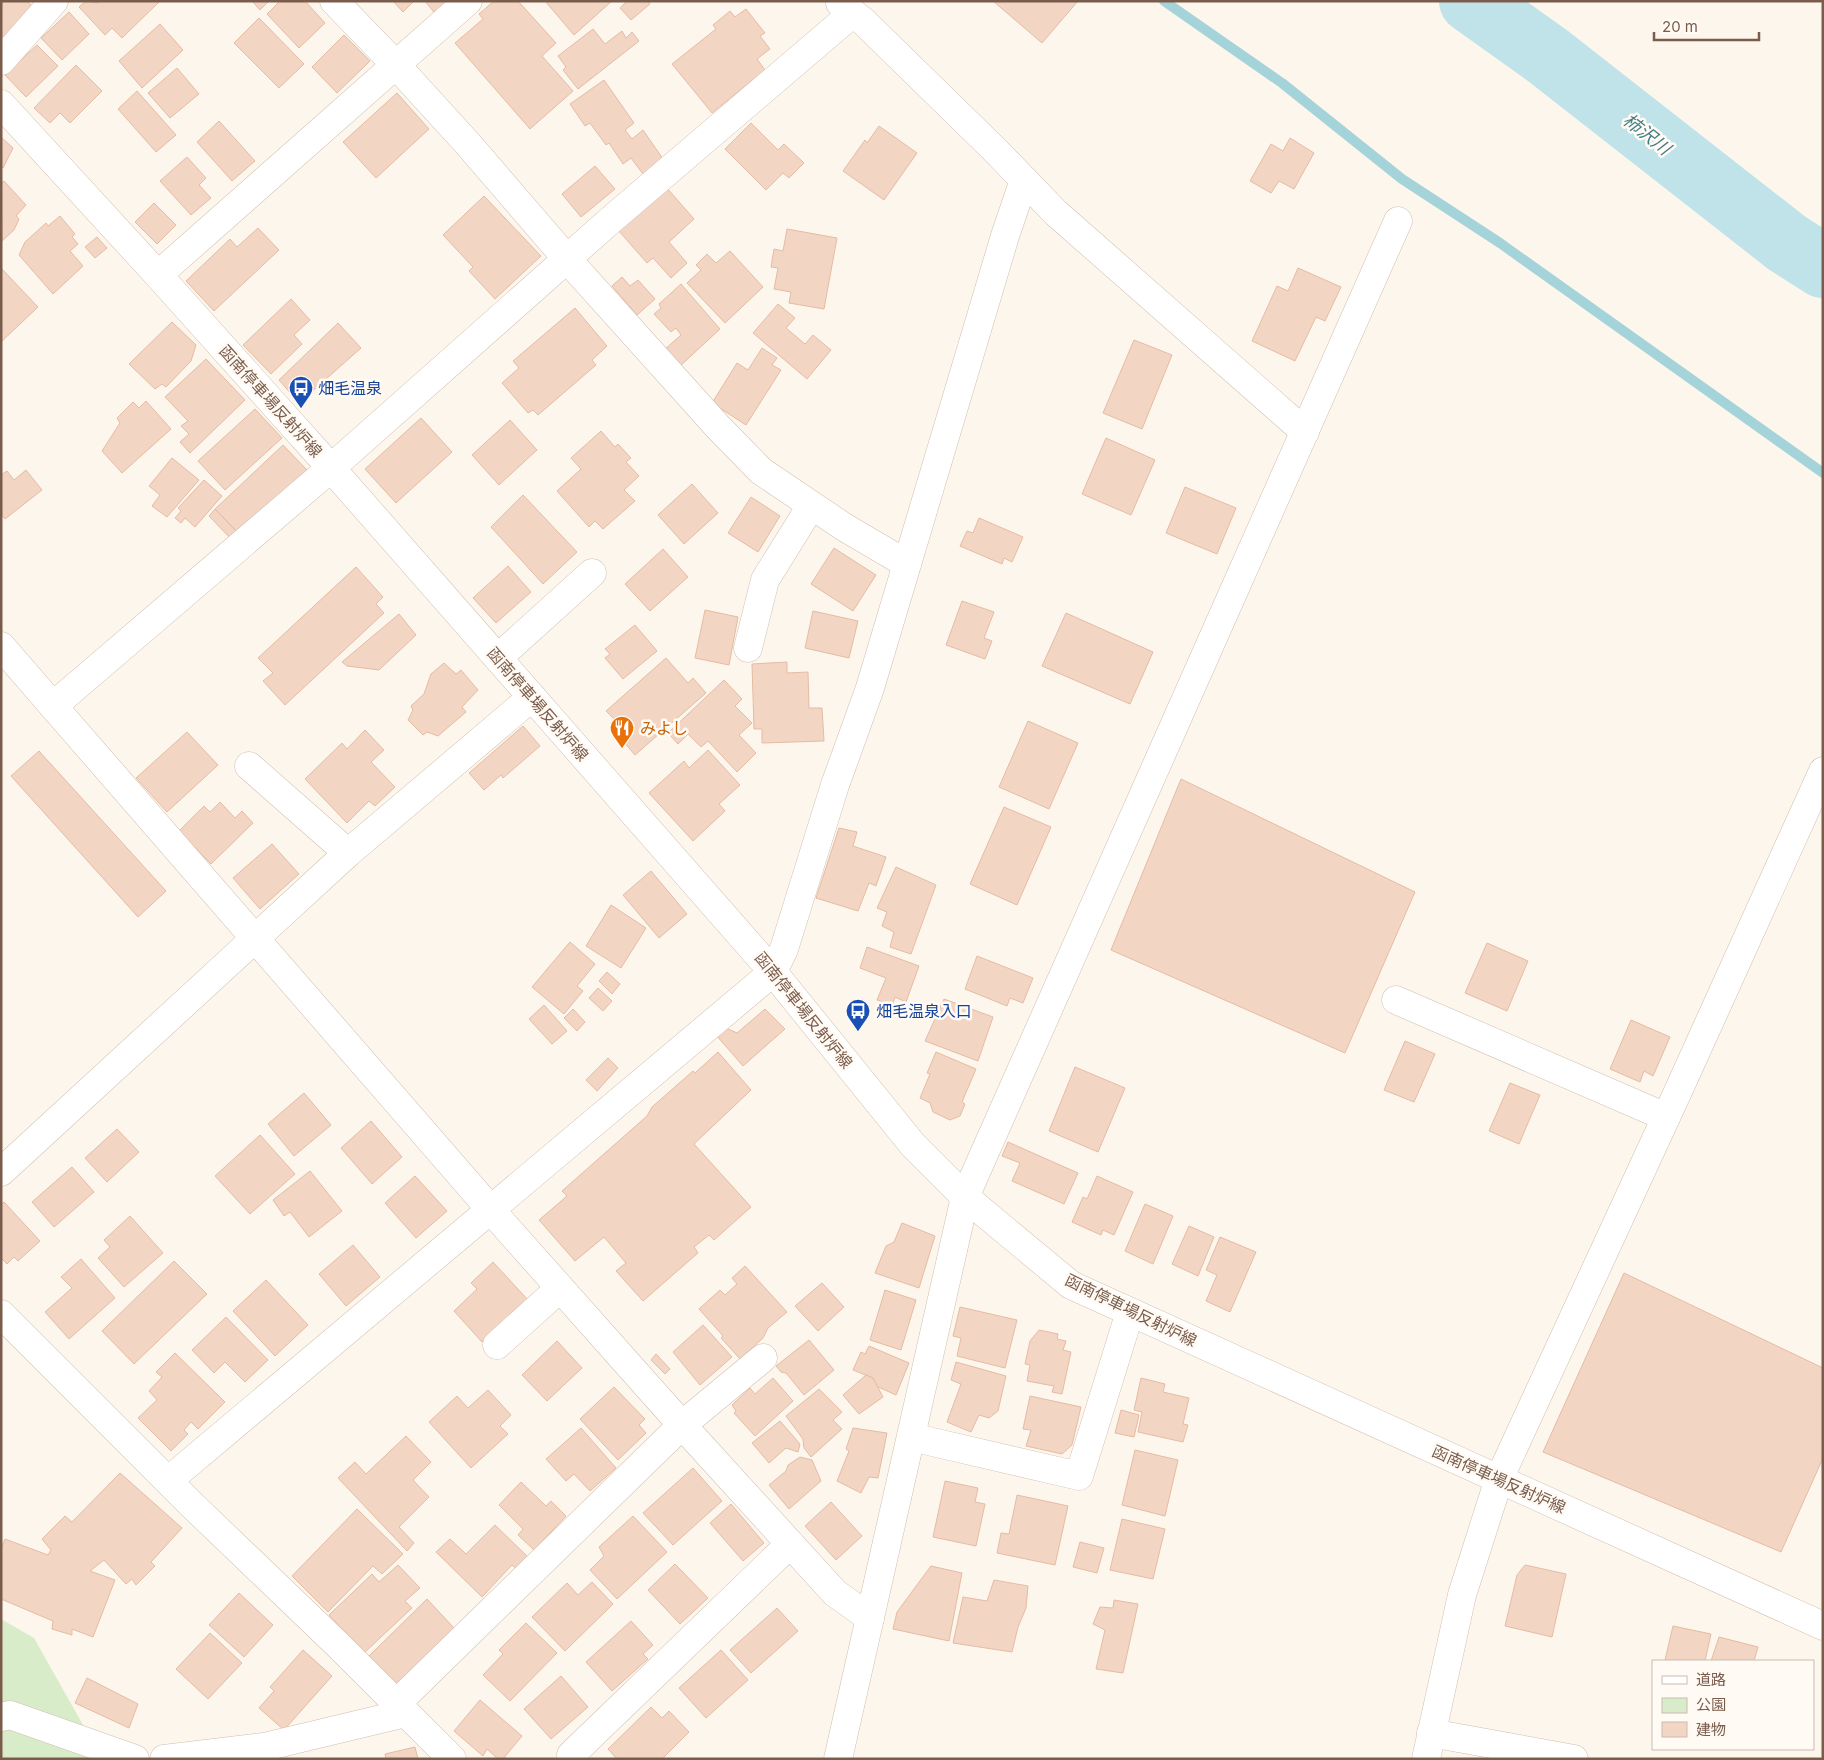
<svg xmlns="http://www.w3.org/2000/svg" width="1824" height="1760" font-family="Inter,'Noto Sans JP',sans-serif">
<rect width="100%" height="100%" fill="#fdf6ec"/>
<path fill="#d8ecc9" d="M1,1619L34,1638L83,1725L131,1759H1Z"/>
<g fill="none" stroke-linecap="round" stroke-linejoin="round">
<path stroke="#a5d3da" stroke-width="10" d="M1164,1L1282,83L1402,179L1500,243L1823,473"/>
<path stroke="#bfe3e8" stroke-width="64" d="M1471,1L1548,56L1787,243L1823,266"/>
</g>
<g fill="#f3d5c3" stroke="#e6bba3">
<path d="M4,1H27L33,7L1,42V5Z"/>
<path d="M86,1L98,3L99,1H160L122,38L112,28L105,35L79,7Z"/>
<path d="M252,1H269L260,10Z"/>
<path d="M280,1H305L325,23L299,48L267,14Z"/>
<path d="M393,1H414L403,12Z"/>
<path d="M425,1H453L437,16Z"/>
<path d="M494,1H518L556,43L542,56L573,91L530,129L455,43L483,19L479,14Z"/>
<path d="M545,1H612L574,35Z"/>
<path d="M627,1H648L650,4L631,20L620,8Z"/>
<path d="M993,1H1078L1042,43Z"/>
<path d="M746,9L765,33L760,36L770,49L757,59L765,70L712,113L672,64L716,29L713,25L730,11L735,17Z"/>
<path d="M69,12L89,34L62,60L41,38Z"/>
<path d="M259,18L304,64L279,88L234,43Z"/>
<path d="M160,24L183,50L142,88L119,61Z"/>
<path d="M593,29L605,44L622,31L626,38L632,32L639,41L578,89L563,70L566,67L558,56Z"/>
<path d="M344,35L370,61L337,93L312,67Z"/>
<path d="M37,45L58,66L26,97L5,75Z"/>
<path d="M76,65L102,91L70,123L60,113L50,123L34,108Z"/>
<path d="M177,68L199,94L170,118L148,93Z"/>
<path d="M604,80L634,123L625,130L632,139L643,130L663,159L643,174L631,158L623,164L609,143L606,145L590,123L585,126L570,104Z"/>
<path d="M137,91L176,135L156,152L118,109Z"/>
<path d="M397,93L429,129L376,178L343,142Z"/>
<path d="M219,121L255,161L232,181L197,142Z"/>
<path d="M751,123L778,150L784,144L804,163L789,178L783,173L766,190L725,149Z"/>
<path d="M879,126L917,153L884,200L843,171L865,140L867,143Z"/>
<path d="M1,137L13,148L3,168L1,166Z"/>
<path d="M1290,138L1314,153L1294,189L1279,181L1271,193L1250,181L1271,144L1283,151Z"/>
<path d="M187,157L206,178L199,185L211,198L191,215L160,181Z"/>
<path d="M595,166L615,189L581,217L562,194Z"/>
<path d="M4,181L26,205L16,216L19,219L14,230L2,241L1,184Z"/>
<path d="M666,187L694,219L669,242L687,263L671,278L653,258L647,263L618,230Z"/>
<path d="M484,196L541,256L495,299L469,271L473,267L443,235Z"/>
<path d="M154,203L176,225L157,244L135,222Z"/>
<path d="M60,216L75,234L72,237L78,244L70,251L83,266L53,294L19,255L25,242L46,223L48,226Z"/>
<path d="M258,228L279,250L214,311L186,281L230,239L237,247Z"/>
<path d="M787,229L837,238L824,309L789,303L791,292L774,289L778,268L771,267L774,249L783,251Z"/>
<path d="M97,237L107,248L95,258L85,247Z"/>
<path d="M730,251L763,287L725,323L687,283L701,270L696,265L707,254L716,263Z"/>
<path d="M1,268L38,307L1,342Z"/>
<path d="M1298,268L1341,287L1325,321L1316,317L1295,361L1252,341L1277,286L1288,291Z"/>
<path d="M622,277L630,286L638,280L655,299L637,315L612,286Z"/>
<path d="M681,284L720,329L679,367L664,350L681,335L676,328L671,332L654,314L661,308L659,304Z"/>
<path d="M291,299L310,320L294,335L302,344L271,374L243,345Z"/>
<path d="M778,304L795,318L786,328L805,344L813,335L831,350L807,379L753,333Z"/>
<path d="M575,308L607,346L592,360L596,365L538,415L533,410L528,413L502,383L519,368L513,361Z"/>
<path d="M172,322L196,345L191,361L166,387L162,384L155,389L129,364Z"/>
<path d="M338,323L361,348L299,403L279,380Z"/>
<path d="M1134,340L1172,355L1142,429L1103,413Z"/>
<path d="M762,348L777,358L772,365L781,370L746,425L712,403L737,363L748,370Z"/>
<path d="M206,359L245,400L190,453L180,442L189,434L181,426L188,421L165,397Z"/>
<path d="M146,401L171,429L122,473L102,451L120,423L117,418L133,402L139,408Z"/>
<path d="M255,409L282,438L225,490L198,461Z"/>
<path d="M421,418L452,452L396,503L365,469Z"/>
<path d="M510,420L537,450L499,485L472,455Z"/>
<path d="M601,431L615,447L618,444L631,458L626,462L639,476L624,490L635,501L603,529L595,521L589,527L557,491L581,469L571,458Z"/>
<path d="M1106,438L1155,460L1131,515L1082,494Z"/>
<path d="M283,445L307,470L239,534L215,509Z"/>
<path d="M172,458L199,480L167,517L152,506L160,495L149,486Z"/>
<path d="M26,470L42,490L5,519L1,514V475L7,471L14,480Z"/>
<path d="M204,480L222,496L195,527L185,518L181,523L175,518L181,511L178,508Z"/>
<path d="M692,484L718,513L684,544L658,515Z"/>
<path d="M1185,487L1236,508L1217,554L1166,533Z"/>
<path d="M523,495L577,552L543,584L491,527Z"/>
<path d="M751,497L780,516L758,552L728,533Z"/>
<path d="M215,509L239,534L232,540L209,516Z"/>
<path d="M979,518L1023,537L1012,562L1004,558L1002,564L960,546L967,531L973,533Z"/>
<path d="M834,548L876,575L853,611L811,584Z"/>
<path d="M663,549L688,577L650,611L625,584Z"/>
<path d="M508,566L531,592L496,623L473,598Z"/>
<path d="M356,567L383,597L376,604L384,613L285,705L263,681L273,673L258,658Z"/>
<path d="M962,601L994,612L984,638L992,641L985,659L946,645Z"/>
<path d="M705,610L738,617L729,665L695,658Z"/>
<path d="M813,611L858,621L849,658L805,648Z"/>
<path d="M1066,613L1153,652L1130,704L1042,666Z"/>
<path d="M399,614L416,635L379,670L347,666L342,662Z"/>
<path d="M635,625L657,651L623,679L605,658L610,654L605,649Z"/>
<path d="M666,658L688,683L693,678L706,693L635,755L610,726L616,721L606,711Z"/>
<path d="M787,662V673L808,672L809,708H822L824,741L762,743V729H754L752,664Z"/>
<path d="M444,663L456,674L461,670L478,690L462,707L466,712L438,736L427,732L423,735L408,720L413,710L411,706L424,694L431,674Z"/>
<path d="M724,680L742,699L735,706L752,723L739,735L756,753L737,772L708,741L701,747L688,734L678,744L668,733Z"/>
<path d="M1028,721L1078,743L1049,809L999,787Z"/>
<path d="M523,726L540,746L503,778L501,775L484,790L469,773Z"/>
<path d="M365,730L384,750L371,762L395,787L375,806L369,801L347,823L305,779L342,743L347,749Z"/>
<path d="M187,732L218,765L167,812L136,778Z"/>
<path d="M708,750L740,785L719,804L725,811L693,841L649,793L684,761L689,768Z"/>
<path d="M39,751L166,891L138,917L11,776Z"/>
<path d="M1181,779L1415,892L1345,1053L1111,950Z"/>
<path d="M220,802L235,818L242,811L253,823L211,864L179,831L204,806L210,812Z"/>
<path d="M1004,807L1051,827L1017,905L970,884Z"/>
<path d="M839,828L857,832L853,846L886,857L876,886L869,883L858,911L816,898Z"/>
<path d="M272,844L299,874L260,909L233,878Z"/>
<path d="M896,867L936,885L911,954L890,947L894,932L882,926L887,912L877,908Z"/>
<path d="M651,871L687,914L659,938L623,895Z"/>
<path d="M611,905L646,928L621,968L586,946Z"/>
<path d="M570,942L595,964L577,986L583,991L564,1014L532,987Z"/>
<path d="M1487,943L1528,961L1507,1011L1465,993Z"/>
<path d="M867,947L919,966L906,1002L895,997L892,1006L877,1000L886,978L860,968Z"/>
<path d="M977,956L1033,978L1023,1003L1010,998L1007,1006L965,989Z"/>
<path d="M607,972L620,984L612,994L599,981Z"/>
<path d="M598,988L612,1001L603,1011L589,998Z"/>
<path d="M944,999L993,1017L978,1061L925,1041Z"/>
<path d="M544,1005L567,1031L552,1044L529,1019Z"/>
<path d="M573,1009L585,1022L577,1031L564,1018Z"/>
<path d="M765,1009L785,1029L743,1066L716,1035L726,1028L737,1033Z"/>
<path d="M1631,1020L1670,1037L1653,1076L1644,1071L1640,1082L1610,1069Z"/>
<path d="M1405,1041L1435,1054L1414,1102L1384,1090Z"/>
<path d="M718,1052L751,1090L694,1144L751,1207L714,1240L709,1235L694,1247L698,1253L643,1301L616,1271L626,1263L604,1237L575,1261L539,1220L567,1196L562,1191L647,1116L652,1107L693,1071L695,1073Z"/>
<path d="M936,1052L976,1069L962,1102L965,1104L960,1116L950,1120L933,1112L930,1103L920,1098L930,1074L927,1073Z"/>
<path d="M608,1058L618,1068L597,1091L586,1080Z"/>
<path d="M1075,1067L1125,1088L1098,1152L1049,1131Z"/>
<path d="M1510,1083L1540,1095L1519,1144L1489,1131Z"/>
<path d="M304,1093L331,1125L294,1156L268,1124Z"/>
<path d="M371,1121L402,1157L372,1184L341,1148Z"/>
<path d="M117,1129L139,1152L107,1182L85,1158Z"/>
<path d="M260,1135L295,1174L250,1214L215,1176Z"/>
<path d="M1008,1142L1078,1173L1064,1204L1012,1181L1020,1163L1002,1156Z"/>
<path d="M72,1167L94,1192L54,1227L32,1202Z"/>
<path d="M310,1171L342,1211L309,1237L290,1212L284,1216L273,1200Z"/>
<path d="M415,1176L447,1211L416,1238L385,1203Z"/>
<path d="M1097,1176L1133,1192L1114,1235L1103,1230L1101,1235L1072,1222L1083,1197L1087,1199Z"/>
<path d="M4,1202L40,1241L18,1261L14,1257L7,1264L1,1258V1205Z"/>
<path d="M1145,1204L1173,1216L1153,1264L1125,1251Z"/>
<path d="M130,1216L163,1253L124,1287L98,1258L110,1247L104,1240Z"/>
<path d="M902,1223L935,1236L919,1288L875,1273L886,1246L894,1242Z"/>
<path d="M1189,1226L1214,1237L1198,1276L1172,1264Z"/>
<path d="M1220,1237L1256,1252L1230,1312L1206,1301L1217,1275L1206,1270Z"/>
<path d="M353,1245L380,1277L346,1306L319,1274Z"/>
<path d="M81,1259L115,1298L69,1339L45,1312L72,1288L61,1277Z"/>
<path d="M174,1261L207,1294L134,1364L102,1331Z"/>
<path d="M493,1262L528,1300L482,1342L454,1311L477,1289L471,1283Z"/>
<path d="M745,1266L787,1312L768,1328L763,1338L740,1359L721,1338L723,1336L699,1309L720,1290L725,1295L737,1284L732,1278Z"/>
<path d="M1624,1273L1823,1368V1458L1781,1552L1543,1452Z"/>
<path d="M266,1280L308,1325L275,1356L233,1311Z"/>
<path d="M822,1283L844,1307L818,1331L795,1306Z"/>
<path d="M885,1290L916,1300L901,1350L870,1340Z"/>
<path d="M960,1307L1017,1320L1005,1368L957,1356L961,1338L953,1336Z"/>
<path d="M226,1317L268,1360L245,1382L225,1362L214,1373L192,1350Z"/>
<path d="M703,1325L732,1357L700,1385L673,1352Z"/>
<path d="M1039,1330L1058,1334L1057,1339L1066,1341L1063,1350L1071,1352L1062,1394L1052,1392L1054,1386L1027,1381L1030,1365L1025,1364L1030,1341Z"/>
<path d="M809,1340L834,1370L804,1395L786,1373L781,1372L776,1366Z"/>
<path d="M557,1341L582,1368L547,1401L522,1375Z"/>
<path d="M869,1346L909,1363L896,1395L876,1386L873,1378L853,1370L861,1352L865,1354Z"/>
<path d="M175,1353L225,1402L198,1429L191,1422L184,1430L188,1434L171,1451L138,1418L157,1400L149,1391L162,1377L156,1372Z"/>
<path d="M656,1354L670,1369L665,1374L651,1360Z"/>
<path d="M956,1362L1006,1376L998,1411L989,1418L979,1415L971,1432L947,1422L961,1384L951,1380Z"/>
<path d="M866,1375L873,1378L883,1397L859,1414L843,1395Z"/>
<path d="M773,1378L793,1401L755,1436L734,1413L736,1411L732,1405L750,1388L755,1394Z"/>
<path d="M1141,1378L1165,1384L1163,1392L1189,1398L1183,1424L1188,1425L1183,1442L1138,1432L1142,1412L1134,1410Z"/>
<path d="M614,1387L645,1419L639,1425L646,1433L618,1460L580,1419Z"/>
<path d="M819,1389L842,1412L833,1420L842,1429L811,1457L804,1448L803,1439L786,1416Z"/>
<path d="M488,1390L511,1415L500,1426L508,1434L471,1468L429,1422L457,1396L468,1408Z"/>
<path d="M1030,1396L1081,1407L1072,1445L1062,1454L1026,1446L1031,1430L1023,1429Z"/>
<path d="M1121,1410L1139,1415L1134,1437L1115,1433Z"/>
<path d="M780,1421L800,1444L798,1452L786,1448L769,1463L752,1443Z"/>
<path d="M581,1428L616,1468L590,1491L574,1474L566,1481L546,1459Z"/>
<path d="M853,1428L887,1433L878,1478L869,1477L861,1493L837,1481L849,1451L846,1449Z"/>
<path d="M406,1436L431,1462L413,1480L429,1497L399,1527L414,1543L407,1551L338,1478L355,1462L366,1474Z"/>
<path d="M1135,1450L1178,1460L1165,1516L1122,1505Z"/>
<path d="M800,1457L812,1460L821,1481L789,1509L769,1485L786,1471L788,1465Z"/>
<path d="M693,1468L722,1501L673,1545L643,1513Z"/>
<path d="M120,1473L182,1528L151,1562L155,1566L136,1585L132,1579L126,1584L104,1560L90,1571L115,1580L93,1637L72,1629V1635L52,1629L53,1621L1,1599V1549L5,1539L48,1555L51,1550L42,1539L65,1516L72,1522Z"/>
<path d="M945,1481L978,1488L975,1502L985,1504L976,1546L933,1537Z"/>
<path d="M521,1482L546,1506L551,1501L566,1516L534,1550L518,1535L523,1529L499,1505Z"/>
<path d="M1017,1495L1068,1506L1055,1565L997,1553L1001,1533L1009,1534Z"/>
<path d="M831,1502L862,1536L836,1560L805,1526Z"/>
<path d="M731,1504L764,1543L743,1561L710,1523Z"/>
<path d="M357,1509L403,1554L382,1574L373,1566L328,1612L292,1576Z"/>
<path d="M633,1516L667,1552L617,1599L590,1570L604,1556L599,1547Z"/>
<path d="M1122,1519L1165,1529L1153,1579L1110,1570Z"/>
<path d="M495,1525L529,1558L518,1570L512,1565L482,1597L436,1552L450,1539L466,1554Z"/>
<path d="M1080,1542L1104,1548L1097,1573L1073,1567Z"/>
<path d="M675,1564L708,1598L680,1624L648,1590Z"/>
<path d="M398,1565L420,1588L405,1601L412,1608L364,1653L329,1615L372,1574L379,1582Z"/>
<path d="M1525,1565L1566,1574L1552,1637L1505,1626L1517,1575Z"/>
<path d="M931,1566L962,1573L949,1641L893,1629L897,1612Z"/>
<path d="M994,1580L1028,1586L1026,1608L1018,1627L1012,1652L953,1643L963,1597L987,1601Z"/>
<path d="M592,1582L613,1604L565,1651L532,1617L567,1583L578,1595Z"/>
<path d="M239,1593L273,1625L244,1657L209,1625Z"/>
<path d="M427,1599L454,1628L397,1685L369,1656Z"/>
<path d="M1114,1600L1138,1604L1123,1673L1096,1669L1105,1630L1093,1624L1100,1607L1113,1608Z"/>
<path d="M777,1608L798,1631L751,1673L730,1650Z"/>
<path d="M631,1621L653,1645L643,1654L648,1659L612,1691L586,1662Z"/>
<path d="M526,1623L557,1653L510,1701L483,1675L503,1654L499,1650Z"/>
<path d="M1673,1626L1711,1634L1705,1661H1672L1665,1660Z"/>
<path d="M210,1633L242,1663L208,1699L176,1669Z"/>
<path d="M1719,1637L1758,1647L1754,1661H1711Z"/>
<path d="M303,1650L332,1676L284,1730L259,1708L274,1691L270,1687Z"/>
<path d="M721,1650L748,1680L706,1718L679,1688Z"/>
<path d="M561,1676L588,1707L551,1739L524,1709Z"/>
<path d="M87,1678L138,1704L129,1728L75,1703Z"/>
<path d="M480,1700L522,1736L503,1759H498L487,1749L483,1756L454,1731Z"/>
<path d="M651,1707L662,1718L669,1711L689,1732L662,1759H617L608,1749Z"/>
<path d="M415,1747L418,1759H386L385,1754Z"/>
</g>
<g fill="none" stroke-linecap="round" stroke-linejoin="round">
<defs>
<g id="minor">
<path d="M334,1L396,65L468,144L567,259L718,427L761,471L844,527L907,564"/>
<path d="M840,3L864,22L995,150L1056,213L1305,432"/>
<path d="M853,13L613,218L331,468L53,706L505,1226L682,1425L835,1593L870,1618"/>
<path d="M1,61L54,1"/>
<path d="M158,275L468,1"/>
<path d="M1,646L53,706"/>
<path d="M748,648L765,580L811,506"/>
<path d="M498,658L592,573"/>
<path d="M348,853L532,697"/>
<path d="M1396,1000L1666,1117"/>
<path d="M1,1172L348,853L249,766"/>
<path d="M1,1314L192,1505L338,1645L452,1759"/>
<path d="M497,1345L560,1288"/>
<path d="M911,1437L1079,1476L1130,1312"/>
<path d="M169,1480L773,972L784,949L835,785L870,688L1005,236L1024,180"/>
<path d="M396,1704L682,1425L763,1358"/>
<path d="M1,1717L10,1715L135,1759"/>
<path d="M1431,1733L1574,1759"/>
<path d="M571,1755L790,1544"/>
<path d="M164,1759L264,1747L406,1713"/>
<path d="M838,1759L965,1197L1398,221"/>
<path d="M1426,1759L1462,1595L1499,1479L1680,1087L1823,771"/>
</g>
<path id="secondary" d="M1,104L158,275L331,468L773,972L913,1145L965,1197L1071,1285L1823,1626"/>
</defs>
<use href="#minor" stroke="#d1beb0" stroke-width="29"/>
<use href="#secondary" stroke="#d6c0b0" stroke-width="29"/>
<use href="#minor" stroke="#fff" stroke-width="28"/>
<use href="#secondary" stroke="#fff" stroke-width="28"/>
</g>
<defs>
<symbol id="bus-pin" viewBox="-11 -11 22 30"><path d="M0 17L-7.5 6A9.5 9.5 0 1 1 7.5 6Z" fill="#1a4fb4" stroke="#fffaf3"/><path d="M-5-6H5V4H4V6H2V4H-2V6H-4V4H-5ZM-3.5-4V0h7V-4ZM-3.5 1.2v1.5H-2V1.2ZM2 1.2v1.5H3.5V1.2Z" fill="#fff"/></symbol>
<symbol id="restaurant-pin" viewBox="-11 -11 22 30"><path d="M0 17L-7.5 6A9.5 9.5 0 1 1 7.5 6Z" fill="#e8710a" stroke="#fffaf3"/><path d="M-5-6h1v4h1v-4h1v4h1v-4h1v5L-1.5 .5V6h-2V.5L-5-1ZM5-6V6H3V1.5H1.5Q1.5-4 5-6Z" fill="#fff"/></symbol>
</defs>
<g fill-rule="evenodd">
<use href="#bus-pin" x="287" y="374" width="28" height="38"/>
<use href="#restaurant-pin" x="608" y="714" width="28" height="38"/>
<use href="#bus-pin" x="844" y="997" width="28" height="38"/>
</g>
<g text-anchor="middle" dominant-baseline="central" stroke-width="5" stroke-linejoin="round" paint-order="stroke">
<g font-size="16" fill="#164399" stroke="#fffaf3" text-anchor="start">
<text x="318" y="388">畑毛温泉</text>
<text x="876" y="1011">畑毛温泉入口</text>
</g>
<g font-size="16" fill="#7a5c4d" stroke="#fffaf3">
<text transform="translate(271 401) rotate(48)">函南停車場反射炉線</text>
<text transform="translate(538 704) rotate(49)">函南停車場反射炉線</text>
<text transform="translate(804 1010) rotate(51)">函南停車場反射炉線</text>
<text transform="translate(1131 1310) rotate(26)">函南停車場反射炉線</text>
<text transform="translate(1499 1479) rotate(24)">函南停車場反射炉線</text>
</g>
<g font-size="16" fill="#c56008" stroke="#fffaf3" text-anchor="start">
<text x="640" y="728">みよし</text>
</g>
<g font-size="18" font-style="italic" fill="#437c86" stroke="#fffaf3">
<text transform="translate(1647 134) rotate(38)">柿沢川</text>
</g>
</g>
<rect width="1824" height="1760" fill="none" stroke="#7a5c4d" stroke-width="5"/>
<rect x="1652" y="1660" width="162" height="90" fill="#fffaf3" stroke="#cabbb1"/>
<rect x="1662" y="1676" width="25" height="8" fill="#ffffff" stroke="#cabbb1"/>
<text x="1696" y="1685" font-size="15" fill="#7a5c4d">道路</text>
<rect x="1662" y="1698" width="25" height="15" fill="#d8ecc9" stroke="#cabbb1"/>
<text x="1696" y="1710" font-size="15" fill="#7a5c4d">公園</text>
<rect x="1662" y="1722" width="25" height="15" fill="#f3d5c3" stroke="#cabbb1"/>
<text x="1696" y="1735" font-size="15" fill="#7a5c4d">建物</text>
<path d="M1654 32v8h105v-8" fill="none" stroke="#7a5c4d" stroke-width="2.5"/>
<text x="1662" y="32" font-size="15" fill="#7a5c4d" stroke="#fffaf3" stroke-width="4" paint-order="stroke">20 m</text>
</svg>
